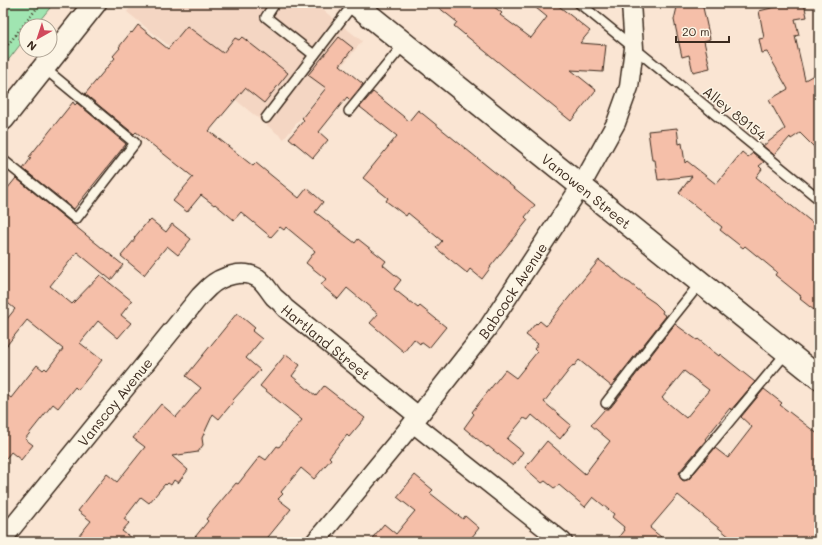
<svg xmlns="http://www.w3.org/2000/svg" width="822" height="545" font-family="Mali,sans-serif">
<rect width="100%" height="100%" fill="#fae5d3"/>
<filter id="ink" filterUnits="userSpaceOnUse"><feTurbulence type="fractalNoise" baseFrequency=".025" numOctaves="2"/><feDisplacementMap in="SourceGraphic" scale="8" xChannelSelector="R" yChannelSelector="G"/><feConvolveMatrix kernelMatrix="1 2 1 2 8 2 1 2 1" color-interpolation-filters="sRGB"/></filter>
<g filter="url(#ink)">
<path fill="#f4d6c3" d="M134,3H314L362,41L284,139L127,12Z"/>
<path fill="#a0e5b1" stroke="#6e8868" d="M3,3H54L35,26H26V37L3,67Z"/>
<g fill="#f5bfa9" stroke="#3b2a1e" fill-rule="evenodd">
<path d="M433,3H489L502,13L500,15L531,38L547,17L530,3H555L590,31L580,43L606,45L603,72L571,70L596,90L571,121L454,26L457,22Z"/>
<path d="M678,3H702L710,39L704,41L710,68L693,72L689,55L682,57L674,20Z"/>
<path d="M792,3H804L807,17L795,19L799,35L795,36L805,80L819,72V152L800,133L791,139L790,137L774,155L763,146L785,129L769,100L788,89L767,52L762,53L759,39L764,38L759,11Z"/>
<path d="M138,25L168,49L187,26L223,53L235,38L239,40L242,37L288,73L264,103L245,88L209,131L253,166L256,163L299,198L307,188L323,202L315,212L355,243L358,239L386,261L383,265L401,280L394,289L418,308L420,306L446,327L429,348L421,342L420,344L414,339L404,352L370,323L378,314L347,288L338,299L321,285L326,279L306,263L315,251L286,227L284,230L280,227L271,237L241,212L234,220L215,204L214,205L201,195L187,212L173,201L193,177L136,132L134,134L85,94L115,58L113,56L120,48L119,47L131,32L132,33Z"/>
<path d="M339,37L353,48L340,65L363,84L350,100L347,97L319,132L328,140L313,158L289,138L304,120L302,118L326,88L308,75Z"/>
<path d="M373,92L409,121L418,110L535,205L525,217L528,220L490,267H491L482,279L470,269L467,273L436,248L442,241L408,213L406,216L386,201L388,198L363,178L397,136L360,107Z"/>
<path d="M73,102L75,105L77,103L126,144L74,209L23,169L31,158L29,157Z"/>
<path d="M677,128L679,144L682,143L685,163L687,161L716,184L742,152L748,157L753,153L764,162L759,166L762,169L756,177L819,228V314L800,299L801,296L775,275L777,272L745,246L743,248L720,230L722,227L679,193L692,176L658,180L655,160H652L648,131Z"/>
<path d="M16,178L123,265L111,280L77,252L50,286L72,304L100,275L132,301L121,315L131,323L118,338L98,321L80,343L102,360L78,390L75,387L58,408L53,404L48,410L25,439L33,445L21,460L11,452L3,462V392L11,398L37,365L43,370L45,368L47,370L63,349L27,320L3,350V324L15,309L3,299V194Z"/>
<path d="M151,220L166,232L172,224L191,239L178,255L167,246L144,275L121,256L135,239L134,238L148,221L149,222Z"/>
<path d="M599,260L607,266H609L626,281L630,283L642,293L643,295L655,303L663,311L662,313L666,316L611,386L579,360L574,366L573,365L544,402L571,425L560,439L532,415L528,420L524,418L507,439L523,452L513,466L488,446L487,447L464,428L474,414L472,412L505,370L516,378L537,352L534,349L538,344L526,335L536,323L537,324L540,321L546,326Z"/>
<path d="M237,313L255,328L252,331L262,339L246,358L260,370L233,400L234,401L219,419L213,414L202,438L203,445L198,452L172,456L188,470L178,483L174,480L171,485L168,483L166,485L165,484L149,503L141,497L124,519L129,523L122,531L136,542H74L91,521L78,511L107,474L117,482L145,447L133,438L161,404L176,417L201,388L186,376Z"/>
<path d="M675,324L697,340L698,339L719,356L720,354L755,382L731,410L730,408L705,439L706,440L680,471L679,474L680,477L682,480L684,481L689,479L715,448L728,458L752,427L741,417L764,389L782,403L780,405L819,435V542H736L678,495L650,528L667,542H615L624,530L623,529L624,527L612,517L614,514L593,497L585,507L559,485L554,488L545,481L542,483L525,468L547,441L585,474L610,441L591,425L605,409H608L611,407ZM684,371L709,390L686,418L662,398Z"/>
<path d="M286,354L300,365L292,376L316,396L324,386L365,418L349,437L347,435L329,457L331,459L314,479L301,468L281,492L283,494L278,499L291,509L264,542H191L208,521L206,519L236,483L238,484L260,456L266,460L277,446L279,447L302,420L260,386Z"/>
<path d="M415,475L433,490L430,493L463,519L465,516L479,528L468,542H369L384,524L396,534L415,511L397,497Z"/>
</g>
<g fill="none" stroke-linecap="round" stroke-linejoin="round">
<defs>
<g id="lane">
<path d="M275,3L266,17L314,55"/>
<path d="M579,3L819,199"/>
<path d="M349,111L404,44"/>
<path d="M266,118L354,3"/>
<path d="M3,160L76,219L135,143L44,68"/>
<path d="M606,403L665,327L701,282"/>
<path d="M685,475L787,352"/>
</g>
<g id="street">
<path d="M413,423L563,542"/>
<path id="s1" d="M3,539L200,296C203,293 206,290 209,287C221,276 243,269 258,278C265,283 269,291 274,297C278,300 282,304 285,308L418,416"/>
<path id="s2" d="M315,542L413,423L487,329L581,186L616,123L629,87L634,48L631,3"/>
</g>
<g id="secondary">
<path id="s3" d="M354,3L819,378"/>
<path d="M3,119L95,3"/>
</g>
</defs>
<use href="#lane" stroke="#3b2a1e" stroke-width="12"/>
<use href="#street" stroke="#3b2a1e" stroke-width="21"/>
<use href="#secondary" stroke="#3b2a1e" stroke-width="25"/>
<g stroke="#3b2a1e" stroke-width="2.5" stroke-dasharray="1 3" stroke-linecap="butt">
<path d="M16,35L25,43"/>
<path d="M3,51L41,3"/>
</g>
<use href="#lane" stroke="#fcf5e5" stroke-width="9"/>
<use href="#street" stroke="#fcf5e5" stroke-width="18"/>
<use href="#secondary" stroke="#fcf5e5" stroke-width="22"/>
</g>
</g>
<g text-anchor="middle" dominant-baseline="central" stroke-width="3" stroke-linejoin="round" paint-order="stroke">
<g font-size="14" fill="#3b2a1e" stroke="#fcf5e5">
<text transform="translate(735 113) rotate(39)">Alley 89154</text>
<text stroke="none"><textPath href="#s3" startOffset="299">Vanowen Street</textPath></text>
<text stroke="none"><textPath href="#s2" startOffset="320">Babcock Avenue</textPath></text>
<text stroke="none"><textPath href="#s1" startOffset="472">Hartland Street</textPath></text>
<text stroke="none"><textPath href="#s1" startOffset="177">Vanscoy Avenue</textPath></text>
</g>
</g>
<rect width="822" height="545" fill="none" stroke="#fcf5e5" stroke-width="16"/>
<rect x="8" y="8" width="806" height="529" fill="none" stroke="#3b2a1e" stroke-width="1.5" filter="url(#ink)"/>
<g transform="translate(38 38) rotate(219)"><circle r="19" fill="#fcf5e5" stroke="#afa495"/>
<path d="M0-3L7 15L0 10L-7 15Z" fill="#d1495b"/>
<text y="-6" font-size="11" font-weight="bold" text-anchor="middle" fill="#3b2a1e">N</text>
</g>
<path d="M676 36v6h53v-6" fill="none" stroke="#3b2a1e" stroke-width="2"/>
<text x="682" y="36" font-size="12" fill="#3b2a1e" stroke="#fcf5e5" stroke-width="3" paint-order="stroke">20 m</text>
</svg>
